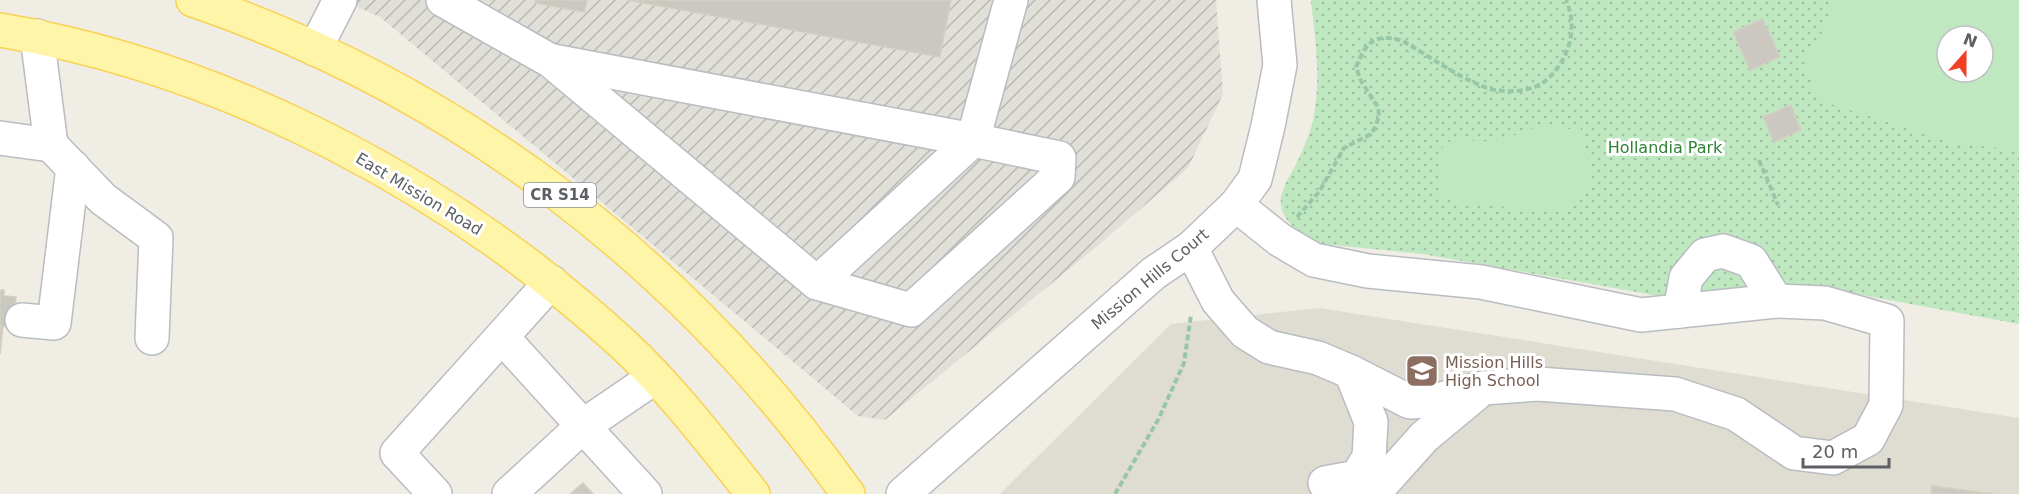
<svg xmlns="http://www.w3.org/2000/svg" width="2019" height="494" font-family="'DejaVu Sans',sans-serif">
<defs>
<pattern id="industrial-furrows" width="10" height="10" patternUnits="userSpaceOnUse" patternTransform="scale(1.5)"><rect width="10" height="10" fill="#e0dfd8"/><path d="M-1 1l2-2M0 10L10 0M9 11l2-2" fill="none" stroke="#b9b8b3"/></pattern>
<pattern id="grass-dots" width="8" height="8" patternUnits="userSpaceOnUse" patternTransform="scale(1.5)"><rect width="8" height="8" fill="#bfe8c1"/><path d="M2 2h.1M6 6h.1" fill="none" stroke="#9ebfa0" stroke-width="1.8" stroke-linecap="round"/></pattern>
</defs>
<rect width="100%" height="100%" fill="#efede4"/>
<path fill="url(#industrial-furrows)" d="M341,0H1216L1223,94L1188,168L1096,247L885,420L858,416L380,17Z"/>
<path fill="#dfdcd2" d="M1319,308L2019,418V494H1000L1171,324Z"/>
<path fill="url(#grass-dots)" fill-rule="evenodd" d="M1311,0H2019V324L1835,290L1802,287L1659,296L1423,254L1323,244C1306,238 1284,225 1281,205C1279,190 1293,172 1299,158C1305,145 1312,129 1314,115C1321,77 1315,38 1311,0ZM1947,36H1983V72H1947Z"/>
<g fill="#bfe8c1" fill-rule="evenodd">
<path d="M1836,0H2019V150L1953,143L1818,100L1803,57L1821,35ZM1947,36H1983V72H1947Z"/>
<path d="M1549,125L1566,130L1580,126L1589,162L1590,189L1576,204L1556,212L1455,202L1441,195L1437,185L1443,144C1459,136 1476,143 1494,141C1513,138 1530,127 1549,125Z"/>
</g>
<g fill="#cac8c1" stroke="#d4cfc2" stroke-width="1.5">
<path d="M536,0H587L584,12L535,3Z"/>
<path d="M627,0H951L940,57Z"/>
<path d="M1763,19L1780,57L1750,70L1733,32Z"/>
<path d="M1791,105L1801,130L1774,142L1763,117Z"/>
<path d="M0,290H4V296L16,297L13,328L3,326L0,354Z"/>
<path d="M583,483L593,494H570Z"/>
<path d="M1932,486L1994,494H1931Z"/>
</g>
<g fill="none" stroke-linecap="round" stroke-linejoin="round">
<defs>
<g id="minor">
<path d="M443,0L551,61L817,283L911,310L1058,177L1059,158L973,140L1011,0"/>
<path d="M315,49L340,0"/>
<path d="M553,61L973,140L817,283"/>
<path d="M0,138L51,145L37,36"/>
<path d="M51,145L103,199L156,238L152,338"/>
<path d="M1191,248L1218,301L1245,332L1269,347L1318,358L1351,372L1410,402L1438,400L1483,388L1538,384L1675,394L1736,414L1794,453L1833,458L1868,439L1886,405L1887,321L1825,303L1776,301L1641,315L1481,282L1368,271L1314,260L1280,240L1236,205"/>
<path d="M1680,311L1686,278L1705,255L1723,251L1751,261L1776,301"/>
<path d="M22,320L54,323L73,167"/>
<path d="M502,337L645,494"/>
<path d="M1325,483L1357,477L1369,457L1371,422L1351,372"/>
<path d="M435,494L397,453L551,282"/>
<path d="M509,494L583,426L655,377"/>
<path d="M903,494L1154,273L1191,248L1236,205L1255,179L1268,126L1280,65L1274,0"/>
<path d="M1373,494L1424,437L1477,393"/>
</g>
<g id="major">
<path d="M193,0C460,91 685,265 848,494"/>
<path d="M0,30C228,68 456,190 625,346C673,391 712,443 753,494"/>
</g>
</defs>
<use href="#minor" stroke="#b9bcc1" stroke-width="36"/>
<use href="#major" stroke="#f9d254" stroke-width="36"/>
<g stroke="#97c7a7" stroke-width="4" stroke-dasharray="6 3" stroke-linecap="butt">
<path d="M1759,160L1778,205"/>
<path d="M1297,217L1319,192L1344,148L1371,134L1376,126L1379,115L1378,107L1361,81L1356,67C1366,42 1375,32 1403,41C1427,55 1457,76 1482,86C1499,94 1529,93 1544,82C1551,77 1558,68 1562,61C1573,42 1575,20 1566,0"/>
<path d="M1115,494L1158,420L1184,363L1191,315"/>
</g>
<use href="#minor" stroke="#fff" stroke-width="33"/>
<use href="#major" stroke="#fff5a9" stroke-width="33"/>
</g>
<defs>
<symbol id="school-square" viewBox="-11 -11 22 22"><rect x="-9" y="-9" width="18" height="18" rx="4" fill="#8d6e63" stroke="#fff"/><path d="M0-5L7-2L0 1L-7-2ZM-4 1L0 2.5L4 1V4Q0 6-4 4Z" fill="#fff"/></symbol>
</defs>
<g fill-rule="evenodd">
<use href="#school-square" x="1403" y="352" width="38" height="38"/>
</g>
<g text-anchor="middle" dominant-baseline="central" stroke-width="6" stroke-linejoin="round" paint-order="stroke">
<rect fill="#fff" stroke="#8d9093" stroke-width="1.5" x="524" y="183" width="72" height="24" rx="4.5"/>
<g font-size="15" font-weight="bold" fill="#5c6065">
<text x="560" y="195">CR S14</text>
</g>
<g font-size="16" fill="#308237" stroke="#fff">
<text x="1665" y="147">Hollandia Park</text>
</g>
<g font-size="16" fill="#5c6065" stroke="#fff">
<text transform="translate(419 194) rotate(31)">East Mission Road</text>
<text transform="translate(1150 279) rotate(-40)">Mission Hills Court</text>
</g>
<g font-size="16" fill="#785e54" stroke="#fff" text-anchor="start">
<text x="1445" y="362">Mission Hills<tspan x="1445" dy="18">High School</tspan></text>
</g>
</g>
<g transform="translate(1965 54) rotate(21)"><circle r="28" fill="#ffffff" stroke="#bebfc1" stroke-width="1.5"/>
<path d="M0-4.5L10 22L0 15L-10 22Z" fill="#f24027"/>
<text y="-9" font-size="16" font-weight="bold" text-anchor="middle" fill="#5c6065">N</text>
</g>
<path d="M1803 458v9h86v-9" fill="none" stroke="#5c6065" stroke-width="3"/>
<text x="1812" y="458" font-size="18" fill="#5c6065" stroke="#ffffff" stroke-width="4.5" paint-order="stroke">20 m</text>
</svg>
